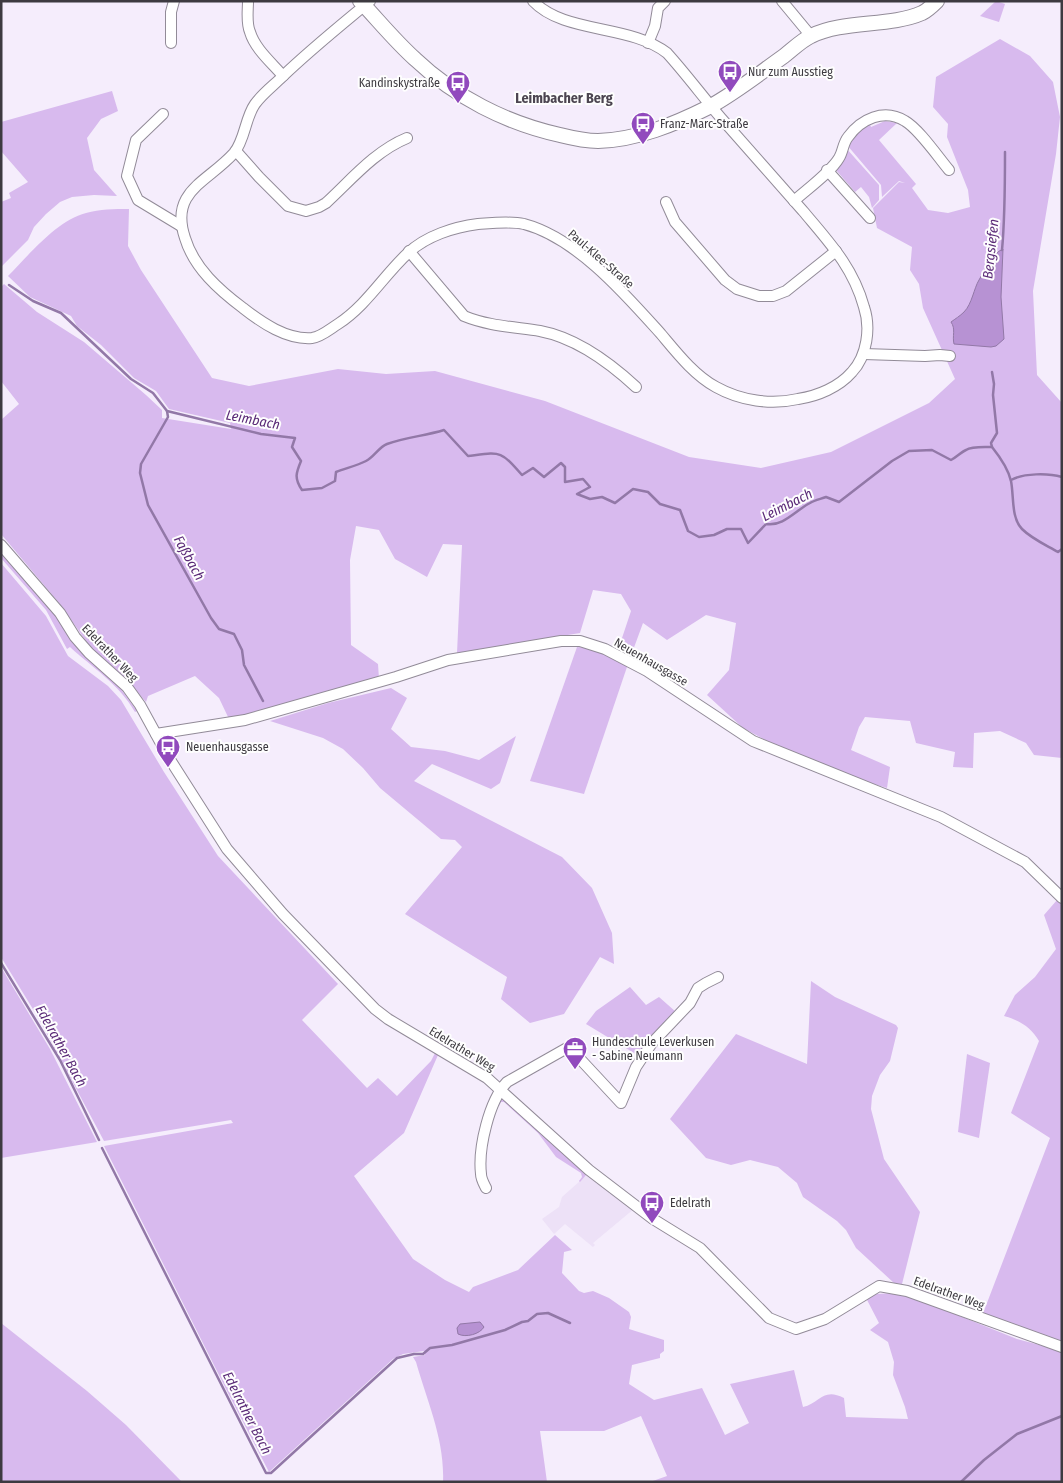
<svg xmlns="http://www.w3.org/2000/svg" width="1063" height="1483" font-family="'Fira Sans Condensed',sans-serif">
<rect width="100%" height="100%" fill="#f5edfc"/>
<path fill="#ede1f7" d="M588,1174L635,1208L593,1243L595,1245L593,1247L565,1224L554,1234L542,1219L559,1207L562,1197Z"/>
<g fill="#d8baee">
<path d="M996,1L1005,4L999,22L980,16Z"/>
<path d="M1000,39L1030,56L1053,82L1060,117L1056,154L1033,291L1037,375L1062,403V758L1034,755L1026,743L1000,731L974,733L973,768L953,767L955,752L916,743L910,721L865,717L859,727L851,750L890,767L887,788L838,773L771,743L743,728L707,695L729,670L736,623L706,615L667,640L643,623L632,653L619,647L631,611L621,594L593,590L580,633L457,653L462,545L443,544L427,577L395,559L379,530L356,526L350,560L351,645L378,664L379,679L229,719L219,698L195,676L148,696L146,702L122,675L91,648L59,603L1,534V420L19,404L1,381V287L4,284L37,312L84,342L146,395L162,410V418L231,429L230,423L169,409L156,391L134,378L101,345L77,326L71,316L30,297L8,276C29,255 56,221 86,213C100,209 114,209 129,209L128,246L141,270L212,378L249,386L338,369L386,374L435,371L545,401L689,457L761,468L831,452L929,403L955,379L923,308L919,284L910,270L912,247L877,228L873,208L899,182L905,183L899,181L882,197L881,185L847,145L849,141L869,122L871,127L885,121L897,123L879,140L916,184L912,188L928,210L948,213L970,207L968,190L947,137L948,124L933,107L936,77Z"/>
<path d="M112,91L118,111L101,119L87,138L94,170L117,196L94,195L72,197L60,202L46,214L34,227L28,240L1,267V202L11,198L9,193L28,182L1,151V122Z"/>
<path d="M846,148L879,185V200L872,208L869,197L861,187L855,192L836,170Z"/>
<path d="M1,551L118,685L137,711L135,712C119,684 93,668 70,647L67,649L46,610L1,558Z"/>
<path d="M1,563L46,616L68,656L108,686L121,700L164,772L218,856L338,984L302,1020L367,1088L378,1078L397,1096L431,1061L435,1053L438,1055L404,1133L354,1176L413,1259L445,1280L469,1292L473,1287L518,1270L555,1235L572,1250L564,1252L562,1273L579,1291L584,1293L593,1291L609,1298L629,1312L631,1317L629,1329L664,1340V1351L660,1354V1358L632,1365L629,1384L654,1400L702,1388L725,1435L749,1423L730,1384L794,1370L803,1407C820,1403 823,1387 844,1398L846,1417L908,1419L905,1407L893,1375L894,1362L888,1342L870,1330L879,1323L866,1298L877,1294L895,1293L925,1302L1017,1339L1062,1351V1482H650L667,1476L641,1416L604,1431H540L547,1482H443C445,1440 427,1401 416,1362L413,1357L425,1355L424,1351L403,1354L393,1359L269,1472L228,1393L104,1146L233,1123L231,1120L104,1141L39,1019L1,957Z"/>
<path d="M577,647L591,648L628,664L584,794L530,781Z"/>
<path d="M391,688L407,698L391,729L411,747L445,751L479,760L516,736L500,783L491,789L432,764L414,781L562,857L592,888L612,933L614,964L600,957L564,1014L530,1023L501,999L507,977L405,914L462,847L455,840L441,839L380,788L363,768L343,749L323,738L270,721L328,703Z"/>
<path d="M1057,900L1062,902V1341L982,1316L1050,1138L1011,1113L1039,1041C1031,1027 1019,1020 1004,1016L1015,995L1035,977L1056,949L1044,915Z"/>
<path d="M1,967L50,1049L97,1142L1,1158Z"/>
<path d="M811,981L835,997L896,1025L898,1028L890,1061L880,1075L872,1096L871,1109L884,1159L920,1212L902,1284L894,1283L856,1248L846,1230L837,1221L803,1197L797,1183L778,1167L750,1160L731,1165L706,1158L670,1119L736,1034L807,1064Z"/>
<path d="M630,987L646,1005L659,997L676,1012L639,1056L586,1024L596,1011Z"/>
<path d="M967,1054L990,1063L979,1138L958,1132Z"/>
<path d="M502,1098L587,1174L580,1182L579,1181L582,1177L581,1173L556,1157L538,1133L504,1102H501L499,1106L497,1105Z"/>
<path d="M1,1323L87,1391L126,1425L182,1482H1Z"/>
</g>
<g fill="#b792d3" stroke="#9278a7">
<path d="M1003,249L1001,297L1004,339L996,346L991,347L954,344C952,336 956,329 951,322C955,319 960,316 964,312C972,304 974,288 979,280C985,270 991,254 1003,249Z"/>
<path d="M480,1322L484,1327C480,1334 466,1338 458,1334L457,1328L460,1324Z"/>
</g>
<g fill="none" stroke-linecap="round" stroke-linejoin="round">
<g stroke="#9278a7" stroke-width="2.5">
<path d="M1002,250C1005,218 1005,185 1005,152"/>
<path d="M9,285L33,301L61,313L131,379L153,393L167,411L261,434L295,438L292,447L301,461C296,473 294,478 302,490L322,488L335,481L336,472C346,468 356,466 366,461C374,457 379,447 387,444C406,437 425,436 444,430L468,456C501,452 500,450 522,475L533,468L544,477L561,463L565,467V482L583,479L590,487L577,494L590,499L602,497L615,503L633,489L648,492L660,504L680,510L688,531L699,537L714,535L727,529H741L748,543L766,524C783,527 796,510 810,503C815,500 821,499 826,497L839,502L892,461L909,451L932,450L951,460C957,457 961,452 966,450C972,446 984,447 992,447C1000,457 1008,468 1011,481C1014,496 1011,518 1022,529C1032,539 1046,545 1058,552L1062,549"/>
<path d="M167,411L168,417L141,464L140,473L148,505L211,618L219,629L234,634L242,650L244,665L263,701"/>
<path d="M992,447L991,443L997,433L993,395L994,384L992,372"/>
<path d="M1011,480C1024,473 1048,473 1062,477"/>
<path d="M1,963L60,1060L99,1140"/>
<path d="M102,1148L266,1473H271L397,1358L414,1354H423L430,1348L452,1345L505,1330L522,1322L528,1321L537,1314L548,1313L570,1323"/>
<path d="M961,1482L984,1460L1017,1434L1062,1416"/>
</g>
<defs>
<g id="street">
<path d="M248,1C248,11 246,23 250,32C255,49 272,63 283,76"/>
<path d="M370,1C340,26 310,50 282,77C274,85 262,94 255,104C245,118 245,140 234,153C208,182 169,191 185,238C194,268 219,290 243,308C262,323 287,340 312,338C321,337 330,329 338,324C367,305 384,275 408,253C426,236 454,227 478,224C493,223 510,221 524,224C577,238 626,295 661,334C677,353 694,375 716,387C741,401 771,405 798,399C818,396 839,387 852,372C867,356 871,328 864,307C853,267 829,242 803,211C776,180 748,149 721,118C703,97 686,74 667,53C630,24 564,34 533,1"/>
<path d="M782,1L811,36"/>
<path d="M171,43V12L174,1"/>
<path d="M648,43L655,26L658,8L665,1"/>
<path d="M163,114L136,140L127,176L138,200L181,226"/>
<path d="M236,151L259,177L288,206L306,211L319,207L326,203C351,180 375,151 407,138"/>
<path d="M827,170L870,218"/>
<path d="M794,201C806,190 831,172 839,158C843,152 843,143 848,137C861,119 884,108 905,121C919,129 938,157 949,170"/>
<path d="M666,202L675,222L725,280L737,289L759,296H773L786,291L836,251"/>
<path d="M409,251L464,316C488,326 515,327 540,331C577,338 609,362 636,387"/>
<path d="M864,354L925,356L940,355L950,356"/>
<path d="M1,545L60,613L75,637L89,653L127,687L140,705L169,758L227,849L283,914L375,1009L388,1019L487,1078L589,1170L653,1219L700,1248L769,1318L796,1329L825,1319L879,1286L907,1291L1062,1347"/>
<path d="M156,734L245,720L396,677L448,660L561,641H580L605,649L647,671L753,741L941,817L1025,862L1062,898"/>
<path d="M486,1188C484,1184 481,1179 481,1174C478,1148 489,1101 507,1082L567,1048L581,1060L621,1103L636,1067L652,1043L690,1003L698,988L706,983L718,977"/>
</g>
<path id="secondary" d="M360,1C378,20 395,41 415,59C455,97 506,123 560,135C572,138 586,141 598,141C637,140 675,124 709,107C735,93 760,73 784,56C793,49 802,40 811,36C843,20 890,27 922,13C928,10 933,5 937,1"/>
</defs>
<use href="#street" stroke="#928b98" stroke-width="12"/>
<use href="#secondary" stroke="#928b98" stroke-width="16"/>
<use href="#street" stroke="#fff" stroke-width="10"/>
<use href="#secondary" stroke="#fff" stroke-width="14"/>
</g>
<defs>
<symbol id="bus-pin" viewBox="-11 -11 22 30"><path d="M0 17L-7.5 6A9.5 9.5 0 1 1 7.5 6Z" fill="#914abd" stroke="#fefefe"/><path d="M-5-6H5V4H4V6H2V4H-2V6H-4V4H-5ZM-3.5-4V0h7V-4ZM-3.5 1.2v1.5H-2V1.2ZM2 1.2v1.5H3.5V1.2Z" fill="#fff"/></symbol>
<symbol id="office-pin" viewBox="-11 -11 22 30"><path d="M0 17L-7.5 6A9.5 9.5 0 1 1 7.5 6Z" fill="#914abd" stroke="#fefefe"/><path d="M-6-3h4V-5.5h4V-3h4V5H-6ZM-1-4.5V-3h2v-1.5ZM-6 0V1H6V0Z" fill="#fff"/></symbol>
</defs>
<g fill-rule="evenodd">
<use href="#bus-pin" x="716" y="58" width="28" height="38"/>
<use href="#bus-pin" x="444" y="69" width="28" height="38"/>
<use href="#bus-pin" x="629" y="110" width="28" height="38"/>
<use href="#bus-pin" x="154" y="733" width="28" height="38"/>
<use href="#office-pin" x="561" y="1035" width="28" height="38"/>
<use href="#bus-pin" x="638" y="1189" width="28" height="38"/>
</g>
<g text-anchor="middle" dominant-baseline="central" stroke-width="4" stroke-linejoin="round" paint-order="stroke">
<g font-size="12" fill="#3d3a40" stroke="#fefefe" text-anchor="start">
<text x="748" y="72">Nur zum Ausstieg</text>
<text x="440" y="83" text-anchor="end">Kandinskystraße</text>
<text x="660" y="124">Franz-Marc-Straße</text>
<text x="186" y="747">Neuenhausgasse</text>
<text x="592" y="1042">Hundeschule Leverkusen<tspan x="592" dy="14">- Sabine Neumann</tspan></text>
<text x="670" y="1203">Edelrath</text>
</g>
<g font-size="12" fill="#3d3a40" stroke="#fefefe">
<text transform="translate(601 259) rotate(41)">Paul-Klee-Straße</text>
<text transform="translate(110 653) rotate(46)">Edelrather Weg</text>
<text transform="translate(651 662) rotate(30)">Neuenhausgasse</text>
<text transform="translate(462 1049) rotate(31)">Edelrather Weg</text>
<text transform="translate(949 1293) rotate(20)">Edelrather Weg</text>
</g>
<g font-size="14" font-weight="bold" fill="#4c4551" stroke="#fefefe">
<text x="564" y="98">Leimbacher Berg</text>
</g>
<g font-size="14" font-style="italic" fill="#5b2b78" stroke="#fefefe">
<text transform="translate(991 249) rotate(-84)">Bergsiefen</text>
<text transform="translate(253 420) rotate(11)">Leimbach</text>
<text transform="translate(787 505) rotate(-27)">Leimbach</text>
<text transform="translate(189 558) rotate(61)">Faßbach</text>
<text transform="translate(61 1046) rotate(61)">Edelrather Bach</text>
<text transform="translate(247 1413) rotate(63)">Edelrather Bach</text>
</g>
</g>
<rect width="1063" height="1483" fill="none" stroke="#3d3a40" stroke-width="5"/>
</svg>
